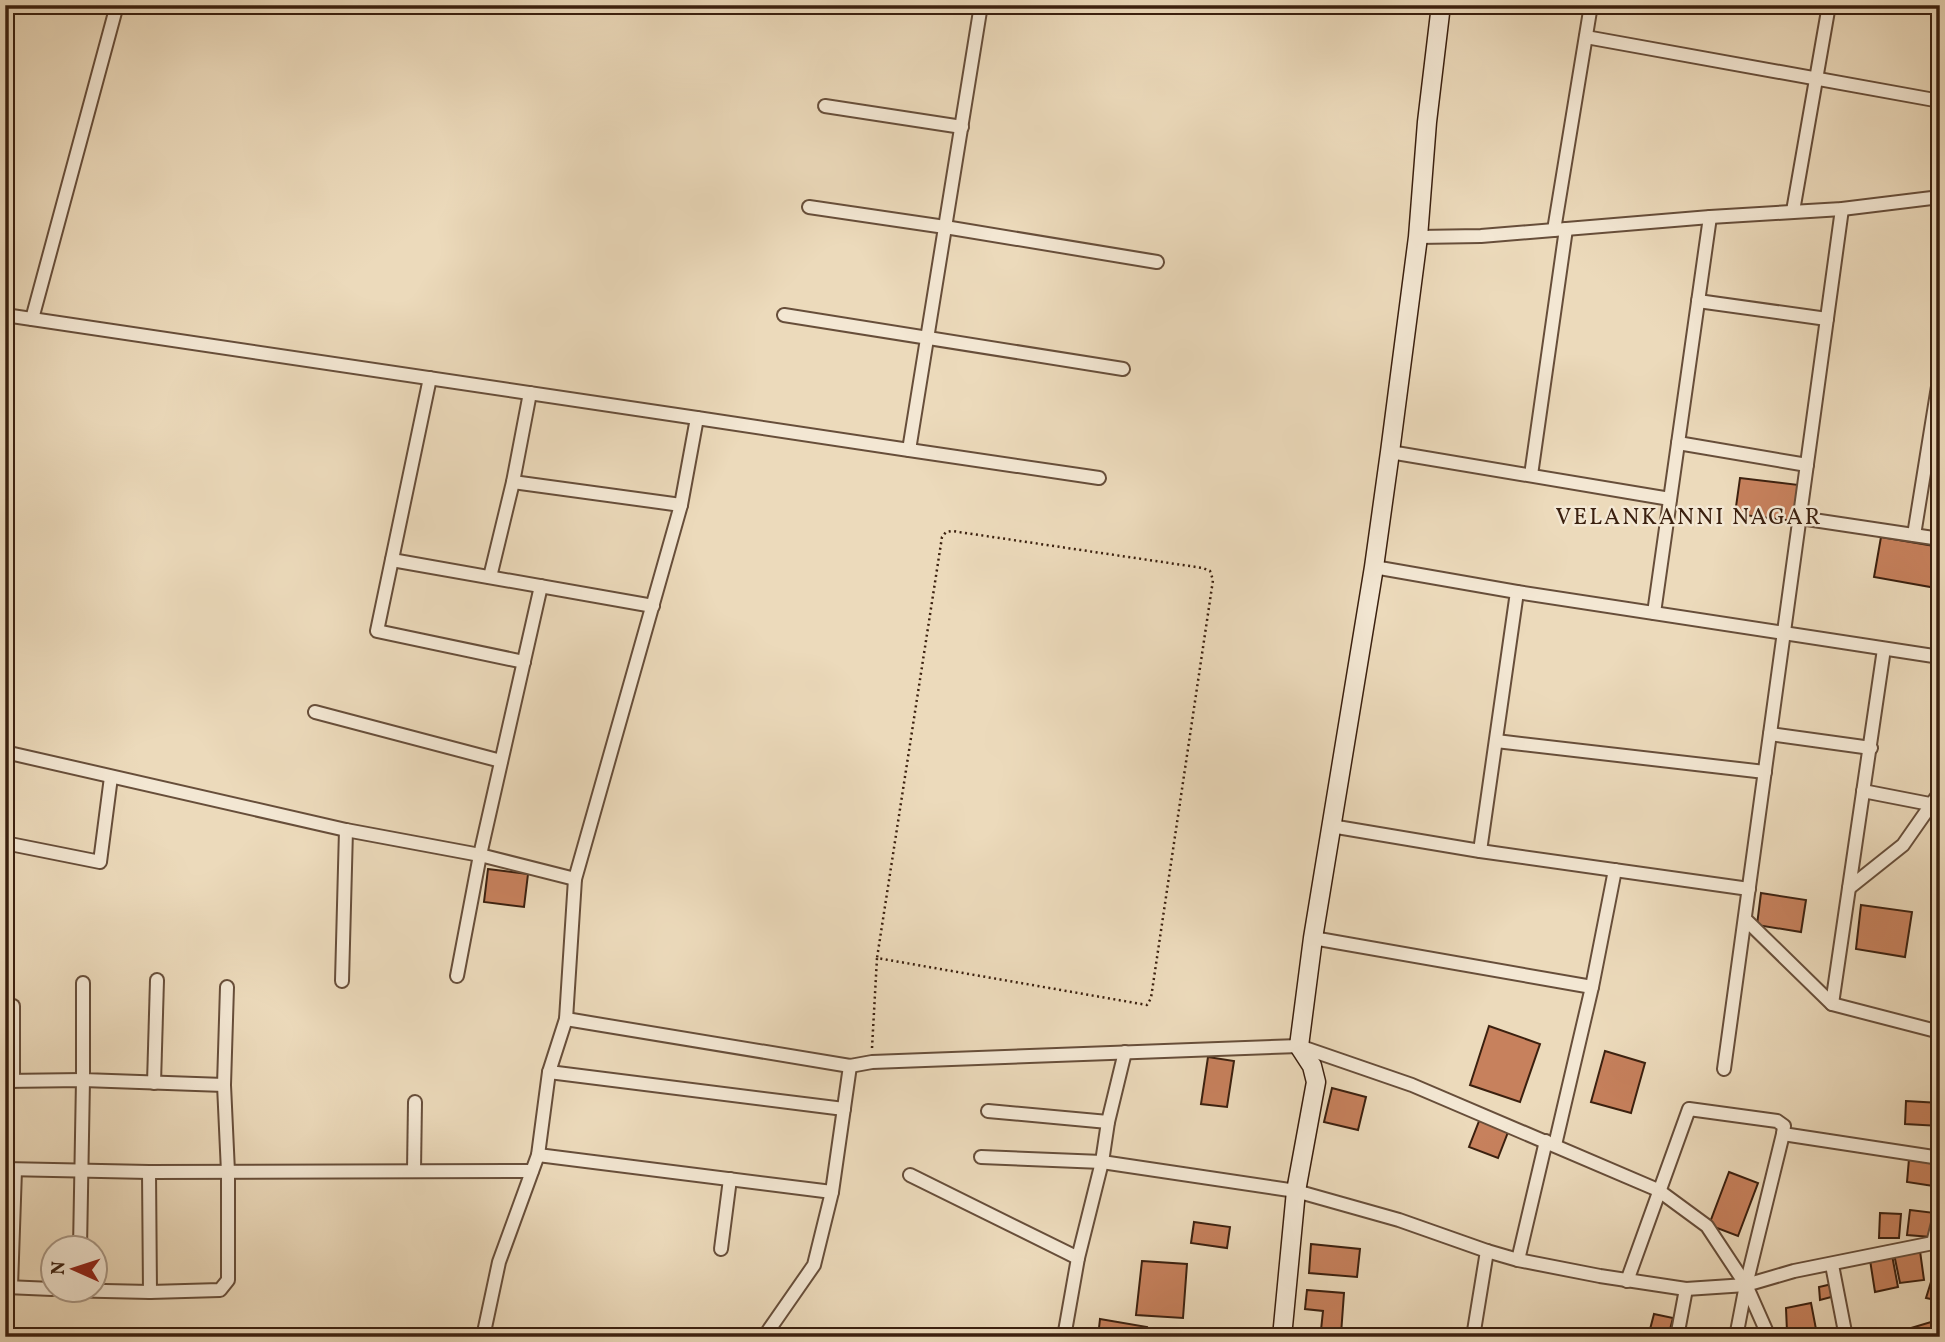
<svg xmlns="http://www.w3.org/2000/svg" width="1945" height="1342" font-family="Vollkorn,serif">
<rect width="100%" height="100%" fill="#ecdabb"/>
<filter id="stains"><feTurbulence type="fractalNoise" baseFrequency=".00286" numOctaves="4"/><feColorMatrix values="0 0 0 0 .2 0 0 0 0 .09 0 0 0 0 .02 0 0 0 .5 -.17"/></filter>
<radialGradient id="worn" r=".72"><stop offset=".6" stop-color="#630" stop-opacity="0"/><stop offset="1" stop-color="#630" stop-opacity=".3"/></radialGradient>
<g fill="#c7815d" stroke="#3b200f" stroke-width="2">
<path d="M1740,478L1799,485L1794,521L1735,514Z"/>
<path d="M1881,537L1940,547V568L1936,588L1874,577Z"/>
<path d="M488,869L528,874L524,907L484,902Z"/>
<path d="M1761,893L1806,900L1801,932L1757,925Z"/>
<path d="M1861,905L1912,912L1905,957L1856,949Z"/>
<path d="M1489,1026L1540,1044L1520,1102L1470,1085Z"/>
<path d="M1605,1051L1645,1063L1631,1113L1591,1102Z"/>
<path d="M1208,1057L1234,1061L1227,1107L1201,1104Z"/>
<path d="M1332,1088L1366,1097L1358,1130L1324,1122Z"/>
<path d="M1906,1101L1940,1103V1126L1905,1124Z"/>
<path d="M1481,1116L1510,1127L1498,1158L1469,1147Z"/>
<path d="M1909,1159L1940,1164V1187L1907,1182Z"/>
<path d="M1729,1172L1758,1183L1738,1236L1709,1225Z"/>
<path d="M1910,1210L1935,1213L1931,1237L1907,1235Z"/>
<path d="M1880,1213L1901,1214L1899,1238H1879Z"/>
<path d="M1194,1222L1230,1227L1227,1248L1191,1243Z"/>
<path d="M1311,1244L1360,1249L1357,1277L1309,1273Z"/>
<path d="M1920,1251L1924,1280L1900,1283L1894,1254Z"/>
<path d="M1892,1255L1898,1287L1875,1292L1870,1260Z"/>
<path d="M1142,1261L1187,1264L1183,1318L1136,1315Z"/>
<path d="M1931,1282L1940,1284V1301L1926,1298Z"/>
<path d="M1832,1284L1835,1296L1820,1300L1819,1287Z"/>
<path d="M1307,1290L1344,1293L1341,1334L1321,1330L1323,1311L1305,1309Z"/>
<path d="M1811,1303L1816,1329L1787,1332L1786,1308Z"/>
<path d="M1654,1314L1673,1318L1668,1337H1648Z"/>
<path d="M1100,1319L1147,1327L1145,1337H1098Z"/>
<path d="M1931,1322L1935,1337H1881Z"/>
</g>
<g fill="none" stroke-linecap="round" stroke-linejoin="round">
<defs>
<g id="street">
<path d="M1586,37L1940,101"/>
<path d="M825,106L962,127"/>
<path d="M809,207L945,227L1157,262"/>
<path d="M1793,211L1829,5"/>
<path d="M1554,230L1591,5"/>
<path d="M1418,237L1481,236L1710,217L1842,209L1940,197"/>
<path d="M1698,301L1827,319"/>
<path d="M5,315L697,418"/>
<path d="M784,315L1123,369"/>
<path d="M32,319L117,5"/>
<path d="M430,378L377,631L524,662"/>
<path d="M1678,443L1807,465"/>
<path d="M909,450L1099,478"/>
<path d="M1390,452L1670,499"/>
<path d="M1531,475L1566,229"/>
<path d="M513,482L681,505"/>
<path d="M1800,518L1940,539"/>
<path d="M1914,535L1940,374"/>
<path d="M392,560L653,606"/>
<path d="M1374,567L1517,592L1940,657"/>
<path d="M490,577L513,482L530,393"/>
<path d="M1654,613L1710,217"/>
<path d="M315,712L501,761"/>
<path d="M1770,734L1871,748"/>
<path d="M1496,741L1765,772"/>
<path d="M5,752L346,830L480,855L575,879"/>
<path d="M1863,791L1940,806"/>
<path d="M1331,826L1480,851L1749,889"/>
<path d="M5,843L100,862L111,777"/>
<path d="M1480,851L1517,592"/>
<path d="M1849,888L1903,845L1940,792"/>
<path d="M1745,919L1832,1004L1940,1032"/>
<path d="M1313,938L1592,987"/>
<path d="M457,976L480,855L541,586"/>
<path d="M342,981L346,830"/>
<path d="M83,983V1080L224,1085"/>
<path d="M1832,1004L1884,649"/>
<path d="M566,1019L850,1066L872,1062L1299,1046L1412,1085L1658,1190L1707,1226L1746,1285L1769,1337"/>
<path d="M1724,1069L1842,209"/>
<path d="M549,1072L844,1109"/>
<path d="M5,1081L83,1080L80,1248"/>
<path d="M13,1081V1006"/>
<path d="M154,1083L157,980"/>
<path d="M988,1111L1108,1122"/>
<path d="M1555,1145L1592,987L1615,870"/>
<path d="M538,1155L832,1192"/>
<path d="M981,1157L1102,1162L1296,1191L1399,1220L1487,1251L1518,1260L1600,1276L1686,1289L1746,1285L1794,1271L1933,1243L1940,1215"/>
<path d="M5,1169L149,1172L532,1171"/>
<path d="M414,1170L415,1102"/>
<path d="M149,1172L150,1292"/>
<path d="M910,1175L1078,1258"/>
<path d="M721,1249L730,1179"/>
<path d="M1518,1260L1546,1141"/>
<path d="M1832,1265L1846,1337"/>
<path d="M1627,1281L1689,1109L1777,1121L1784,1126L1783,1134L1940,1158"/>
<path d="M6,1287L52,1289"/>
<path d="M11,1287L15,1170"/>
<path d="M60,1290L150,1292L220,1290L228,1280V1172L224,1085L227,987"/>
<path d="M483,1337L499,1262L538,1155L549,1072L566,1019L575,879L681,505L697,418L909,450L981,5"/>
<path d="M764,1337L814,1265L832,1192L850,1066"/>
<path d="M1064,1337L1078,1258L1102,1162L1108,1122L1125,1052"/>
<path d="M1473,1337L1487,1251"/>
<path d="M1677,1337L1686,1289"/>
<path d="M1736,1337L1746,1285L1783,1134"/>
</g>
<path id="secondary" d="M1282,1337L1296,1191L1316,1082L1312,1066L1299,1046L1313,938L1374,567L1390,452L1418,237L1427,122L1441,5"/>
</defs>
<use href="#street" stroke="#674e3a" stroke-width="16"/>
<use href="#secondary" stroke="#3b200f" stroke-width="21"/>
<path stroke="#3b200f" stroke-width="2.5" stroke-dasharray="2 3.5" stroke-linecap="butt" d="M872,1048L877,958L1147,1005L1151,998L1213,580L1210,571L1203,568L952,531L946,532L942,537L877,958"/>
<use href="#street" stroke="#f3e7d3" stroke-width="12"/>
<use href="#secondary" stroke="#f3e7d3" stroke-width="18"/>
</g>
<g text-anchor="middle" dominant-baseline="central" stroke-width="5" stroke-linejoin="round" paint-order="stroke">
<g font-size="23" letter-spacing="2" fill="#3b200f" stroke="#f3e7d3">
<text x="1689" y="518">VELANKANNI NAGAR</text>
</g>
</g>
<rect width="1945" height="1342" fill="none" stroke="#ecdabb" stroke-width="28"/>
<rect x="7" y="7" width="1931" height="1328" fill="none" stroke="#3b200f" stroke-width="3.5"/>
<rect x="14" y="14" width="1917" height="1314" fill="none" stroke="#3b200f" stroke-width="2"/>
<g transform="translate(74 1269) rotate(273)"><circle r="33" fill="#f3e7d3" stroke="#a99785" stroke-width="2"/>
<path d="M0-5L12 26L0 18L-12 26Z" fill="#8f2418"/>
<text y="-10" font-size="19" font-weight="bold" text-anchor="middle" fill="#3b200f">N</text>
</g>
<rect width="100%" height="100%" filter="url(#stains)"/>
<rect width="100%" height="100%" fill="url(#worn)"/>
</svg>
